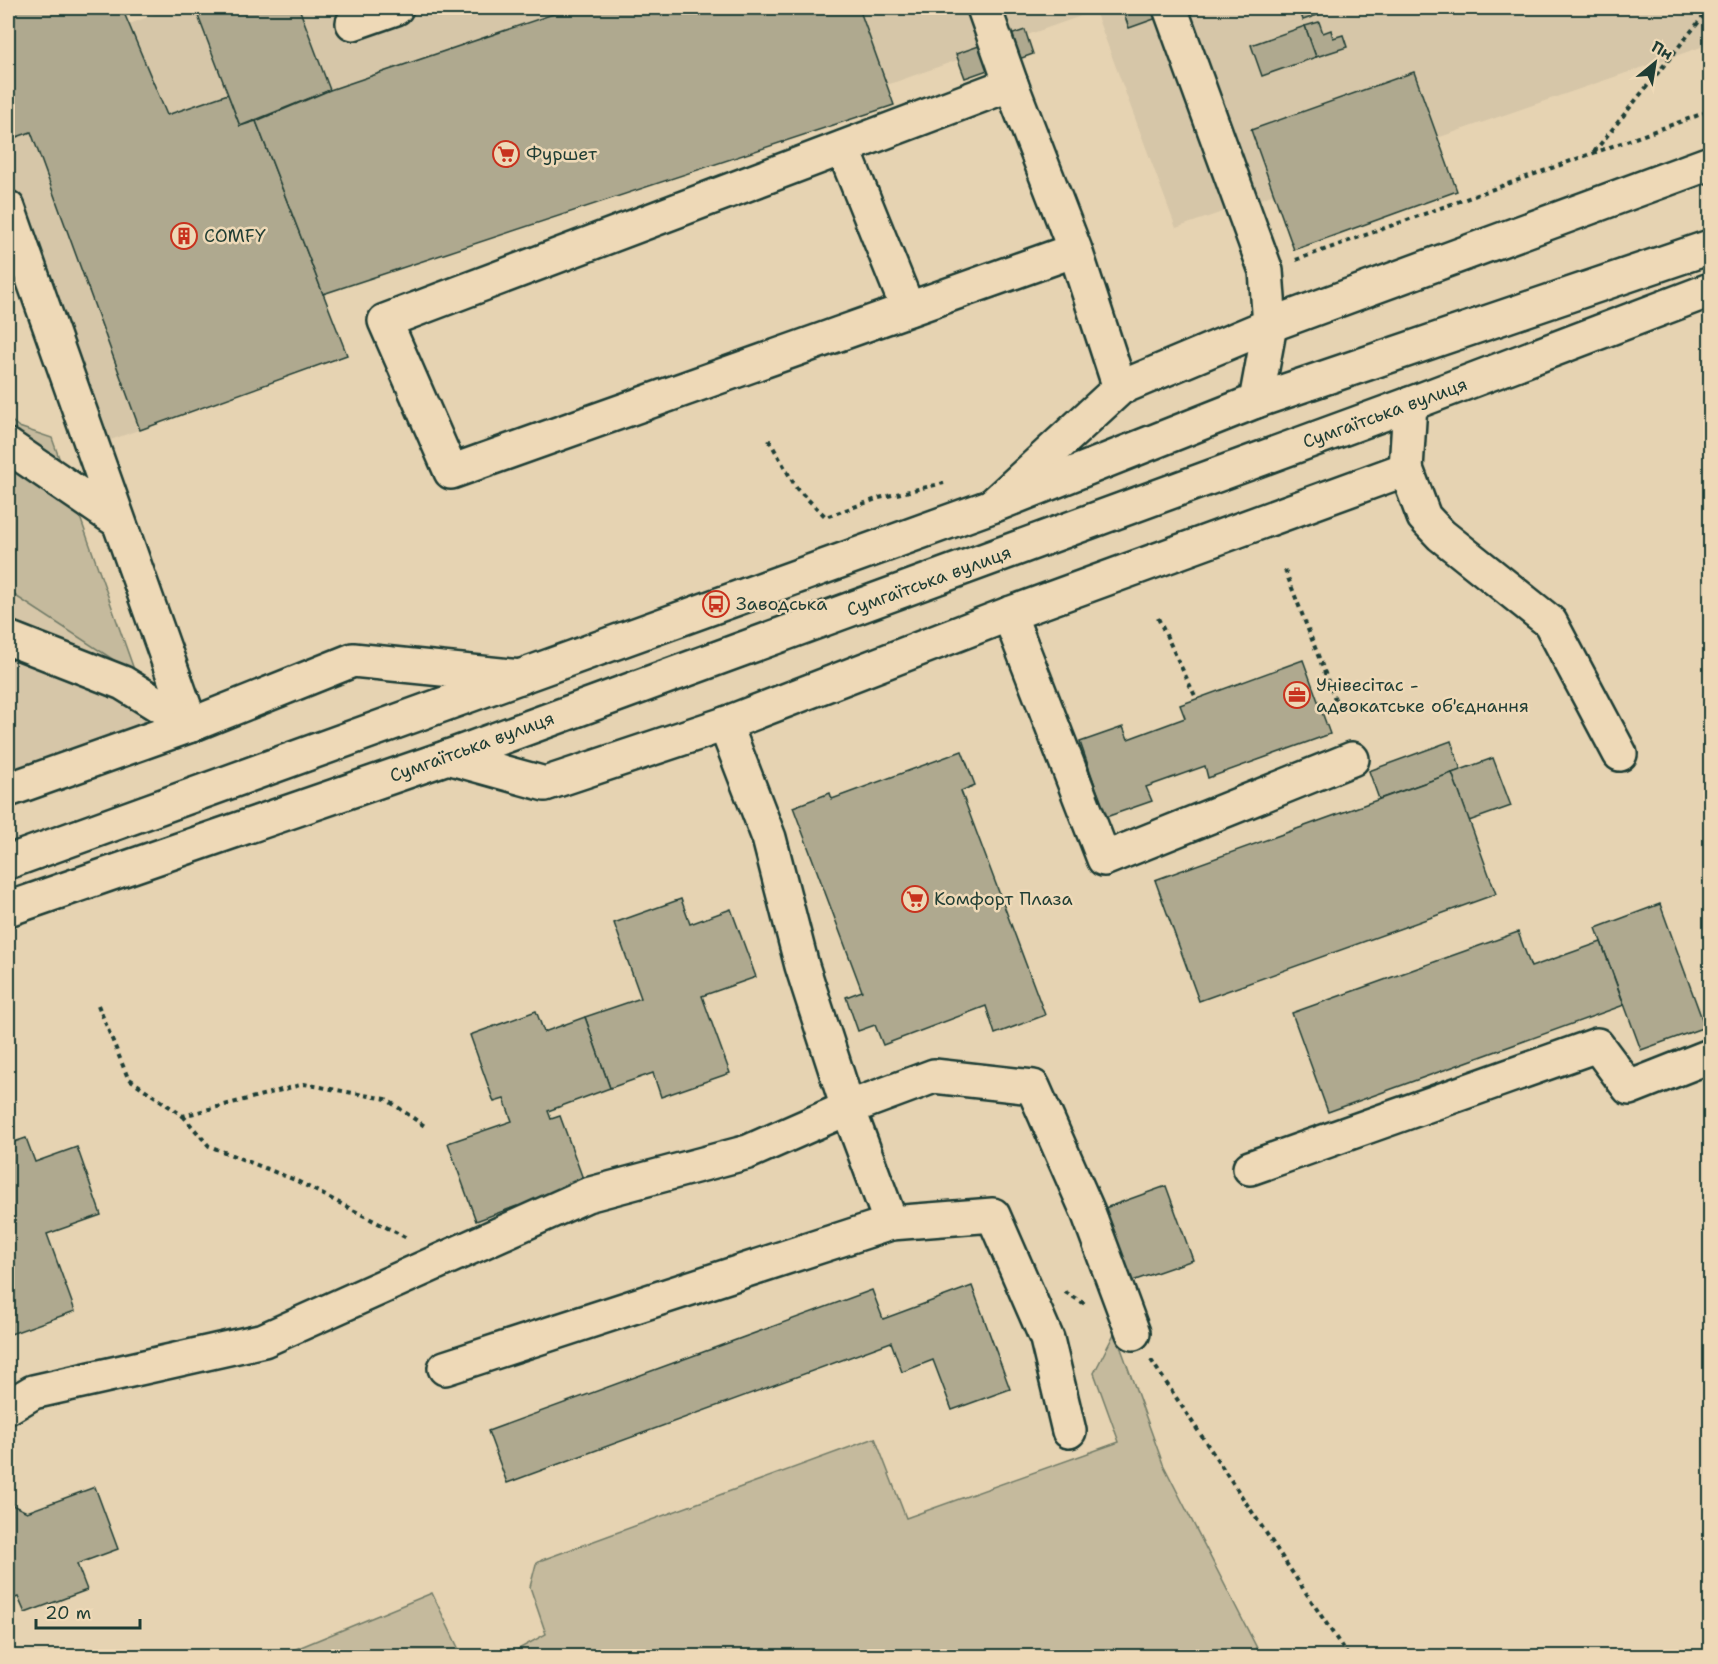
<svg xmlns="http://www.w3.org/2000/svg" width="1718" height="1664" font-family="'Shantell Sans',sans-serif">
<rect width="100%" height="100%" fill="#e6d3b2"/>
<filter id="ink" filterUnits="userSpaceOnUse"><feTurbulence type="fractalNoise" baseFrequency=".0167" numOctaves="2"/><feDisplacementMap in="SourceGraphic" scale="12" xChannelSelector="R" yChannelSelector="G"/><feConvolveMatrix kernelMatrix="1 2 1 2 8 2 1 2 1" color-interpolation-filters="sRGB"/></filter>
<g filter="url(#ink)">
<g fill="#d6c6a8">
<path d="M171,8H1710V44L1176,228L1095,11L887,85L894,105L323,294L347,355L77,452L8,259V71Z"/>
<path d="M8,591L134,673L188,708L8,771Z"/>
</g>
<g fill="#c5ba9d" stroke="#727c68" stroke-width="1.5">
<path d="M8,418L19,427L52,438L137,678L134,673L8,591Z"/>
<path d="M1115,1332L1163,1464L1261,1656H506L546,1634L530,1587L536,1564L542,1560L875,1438L906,1518L1119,1442L1094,1373Z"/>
<path d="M432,1593L462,1656H279Z"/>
</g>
<g fill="#afa98f" stroke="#1f3d34" stroke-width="1.5">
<path d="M8,8H122L167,115L228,94L240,126L256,121L347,355L140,430L31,132L8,140Z"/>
<path d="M195,8H299L330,90L240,126Z"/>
<path d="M571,8H859L894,105L323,294L256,121L330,90Z"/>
<path d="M1122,8H1185L1129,28Z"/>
<path d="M1299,8H1331L1332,10L1303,20Z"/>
<path d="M1319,22L1323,33L1331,30L1333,38L1343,35L1347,47L1316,57L1305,26Z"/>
<path d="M1305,26L1316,57L1262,76L1251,45Z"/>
<path d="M1025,30L1033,54L965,78L956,54Z"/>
<path d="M1414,72L1457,191L1294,250L1251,130Z"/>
<path d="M1303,660L1330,734L1208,778L1205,766L1146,787L1152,801L1106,817L1080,742L1123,727L1128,739L1185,718L1180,705Z"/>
<path d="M1451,741L1461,770L1379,799L1369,771Z"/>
<path d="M962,751L975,785L961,791L1045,1015L995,1034L986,1006L883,1045L875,1025L858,1031L846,997L862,991L793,807L830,793L832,799Z"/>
<path d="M1493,758L1511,806L1469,821L1452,773Z"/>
<path d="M1452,773L1496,894L1199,1001L1155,880Z"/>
<path d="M681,899L690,924L731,909L756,977L702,996L730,1073L661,1097L653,1073L610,1088L585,1017L641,998L614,923Z"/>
<path d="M1660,904L1705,1027L1641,1050L1596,928Z"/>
<path d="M1518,932L1531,967L1601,942L1624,1005L1328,1112L1292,1013Z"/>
<path d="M536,1011L544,1032L585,1017L610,1088L548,1111L551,1119L560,1116L586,1187L519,1210L517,1206L476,1221L448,1143L512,1121L504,1099L494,1102L470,1035Z"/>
<path d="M26,1138L35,1162L77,1147L101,1215L47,1234L75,1311L8,1335V1144Z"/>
<path d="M1166,1186L1193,1260L1121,1285L1094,1212Z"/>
<path d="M972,1286L1010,1389L952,1410L933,1360L902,1372L891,1342L507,1483L488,1431L872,1290L883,1319Z"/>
<path d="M95,1487L118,1549L77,1564L87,1590L25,1613L18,1597L10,1600L8,1593V1510L10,1504L27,1512Z"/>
</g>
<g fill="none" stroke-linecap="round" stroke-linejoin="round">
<defs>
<g id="minor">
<path d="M984,8L1011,84"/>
<path d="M1170,8L1266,271L1270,325L1256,401"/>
<path d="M353,23L396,8"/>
<path d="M843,148L908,309"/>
<path d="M8,208L191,725"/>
<path d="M1075,250L451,472L385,321L1011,84L1075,250L1120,388"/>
<path d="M1410,404L1406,469L1424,517L1441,535L1550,622L1620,754"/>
<path d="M8,446L118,521"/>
<path d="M993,505L1120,388L1270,325L1710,163"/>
<path d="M1009,614L1104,859L1352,759"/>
<path d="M8,638L123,683L191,725"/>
<path d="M448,757L545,784L725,724L1009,614L1406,469"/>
<path d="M8,790L191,725L353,660L521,677"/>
<path d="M1250,1168L1597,1045L1629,1088L1710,1056"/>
<path d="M891,1223L993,1215L1047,1339L1069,1431"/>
<path d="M445,1368L891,1223L848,1108L802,966L769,838L725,724"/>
<path d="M8,1407L33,1392L264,1340L587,1195L748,1152L848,1108L934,1076L1033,1087L1088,1212L1133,1333"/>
</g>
<g id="major">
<path d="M8,862L992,506L1256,401L1710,247"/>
<path d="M8,909L448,757L1410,404L1710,290"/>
</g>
</defs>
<use href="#minor" stroke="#1f3d34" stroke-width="38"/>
<use href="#major" stroke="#1f3d34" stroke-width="38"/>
<g stroke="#1f3d34" stroke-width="4" stroke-dasharray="4.5 4.5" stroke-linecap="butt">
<path d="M1594,152L1710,8"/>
<path d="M1296,260L1710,111"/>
<path d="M769,440L797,489L826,517L879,498L944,483"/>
<path d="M1285,570L1340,712"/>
<path d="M1158,618L1196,698"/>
<path d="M98,1005L128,1078L183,1116L304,1084L386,1099L426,1127"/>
<path d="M183,1116L209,1146L295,1180L407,1238"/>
<path d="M1065,1292L1085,1304"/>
<path d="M1151,1360L1348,1656"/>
</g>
<use href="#minor" stroke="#eed9b7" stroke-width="33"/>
<use href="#major" stroke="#eed9b7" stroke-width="33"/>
</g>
</g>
<defs>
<symbol id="supermarket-ring" viewBox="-11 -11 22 22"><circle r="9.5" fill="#eed9b7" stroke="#c8321e" stroke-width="1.5"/><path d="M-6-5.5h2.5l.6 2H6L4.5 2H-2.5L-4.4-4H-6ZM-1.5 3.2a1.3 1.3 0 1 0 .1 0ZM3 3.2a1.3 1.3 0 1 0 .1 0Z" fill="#c8321e"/></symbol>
<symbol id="building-ring" viewBox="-11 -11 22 22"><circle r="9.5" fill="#eed9b7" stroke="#c8321e" stroke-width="1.5"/><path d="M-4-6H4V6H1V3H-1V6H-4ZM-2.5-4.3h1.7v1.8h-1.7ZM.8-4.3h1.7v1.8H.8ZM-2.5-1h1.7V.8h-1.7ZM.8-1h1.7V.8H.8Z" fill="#c8321e"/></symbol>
<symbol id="bus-ring" viewBox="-11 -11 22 22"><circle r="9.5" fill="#eed9b7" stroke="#c8321e" stroke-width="1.5"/><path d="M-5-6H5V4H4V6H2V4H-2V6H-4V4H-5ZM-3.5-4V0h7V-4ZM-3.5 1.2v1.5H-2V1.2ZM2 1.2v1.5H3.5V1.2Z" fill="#c8321e"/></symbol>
<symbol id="office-ring" viewBox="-11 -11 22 22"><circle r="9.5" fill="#eed9b7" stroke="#c8321e" stroke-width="1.5"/><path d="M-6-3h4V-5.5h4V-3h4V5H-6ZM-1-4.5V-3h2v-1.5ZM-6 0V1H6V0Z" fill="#c8321e"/></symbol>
</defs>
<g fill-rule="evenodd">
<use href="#supermarket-ring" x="491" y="139" width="30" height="30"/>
<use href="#building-ring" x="169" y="221" width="30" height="30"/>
<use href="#bus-ring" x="701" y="589" width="30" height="30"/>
<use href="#office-ring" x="1282" y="680" width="30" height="30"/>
<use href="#supermarket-ring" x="900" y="884" width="30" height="30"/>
</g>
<g text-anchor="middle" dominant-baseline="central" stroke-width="5" stroke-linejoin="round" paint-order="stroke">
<g font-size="18" fill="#1f3d34" stroke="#eed9b7" text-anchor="start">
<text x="526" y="154">Фуршет</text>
<text x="204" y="236">COMFY</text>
<text x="736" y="604">Заводська</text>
<text x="1316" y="685">Унівесітас -<tspan x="1316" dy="21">адвокатське об'єднання</tspan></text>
<text x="934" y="899">Комфорт Плаза</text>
</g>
<g font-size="18" fill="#1f3d34" stroke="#eed9b7">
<text transform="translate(1385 413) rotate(-20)">Сумгаїтська вулиця</text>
<text transform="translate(929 581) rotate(-20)">Сумгаїтська вулиця</text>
<text transform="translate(472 747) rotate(-20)">Сумгаїтська вулиця</text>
</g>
</g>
<rect width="1718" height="1664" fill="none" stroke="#eed9b7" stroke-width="30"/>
<rect x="15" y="15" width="1688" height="1634" fill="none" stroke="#1f3d34" stroke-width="2" filter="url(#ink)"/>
<g transform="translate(1655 63) rotate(30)" stroke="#eed9b7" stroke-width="4.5" paint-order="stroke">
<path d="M0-4.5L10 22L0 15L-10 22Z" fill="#1f3d34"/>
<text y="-9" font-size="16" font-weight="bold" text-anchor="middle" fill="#1f3d34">Пн</text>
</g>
<path d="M36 1619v9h104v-9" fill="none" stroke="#1f3d34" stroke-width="3"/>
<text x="45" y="1619" font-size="18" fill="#1f3d34" stroke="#eed9b7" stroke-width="4.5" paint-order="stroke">20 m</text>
</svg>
